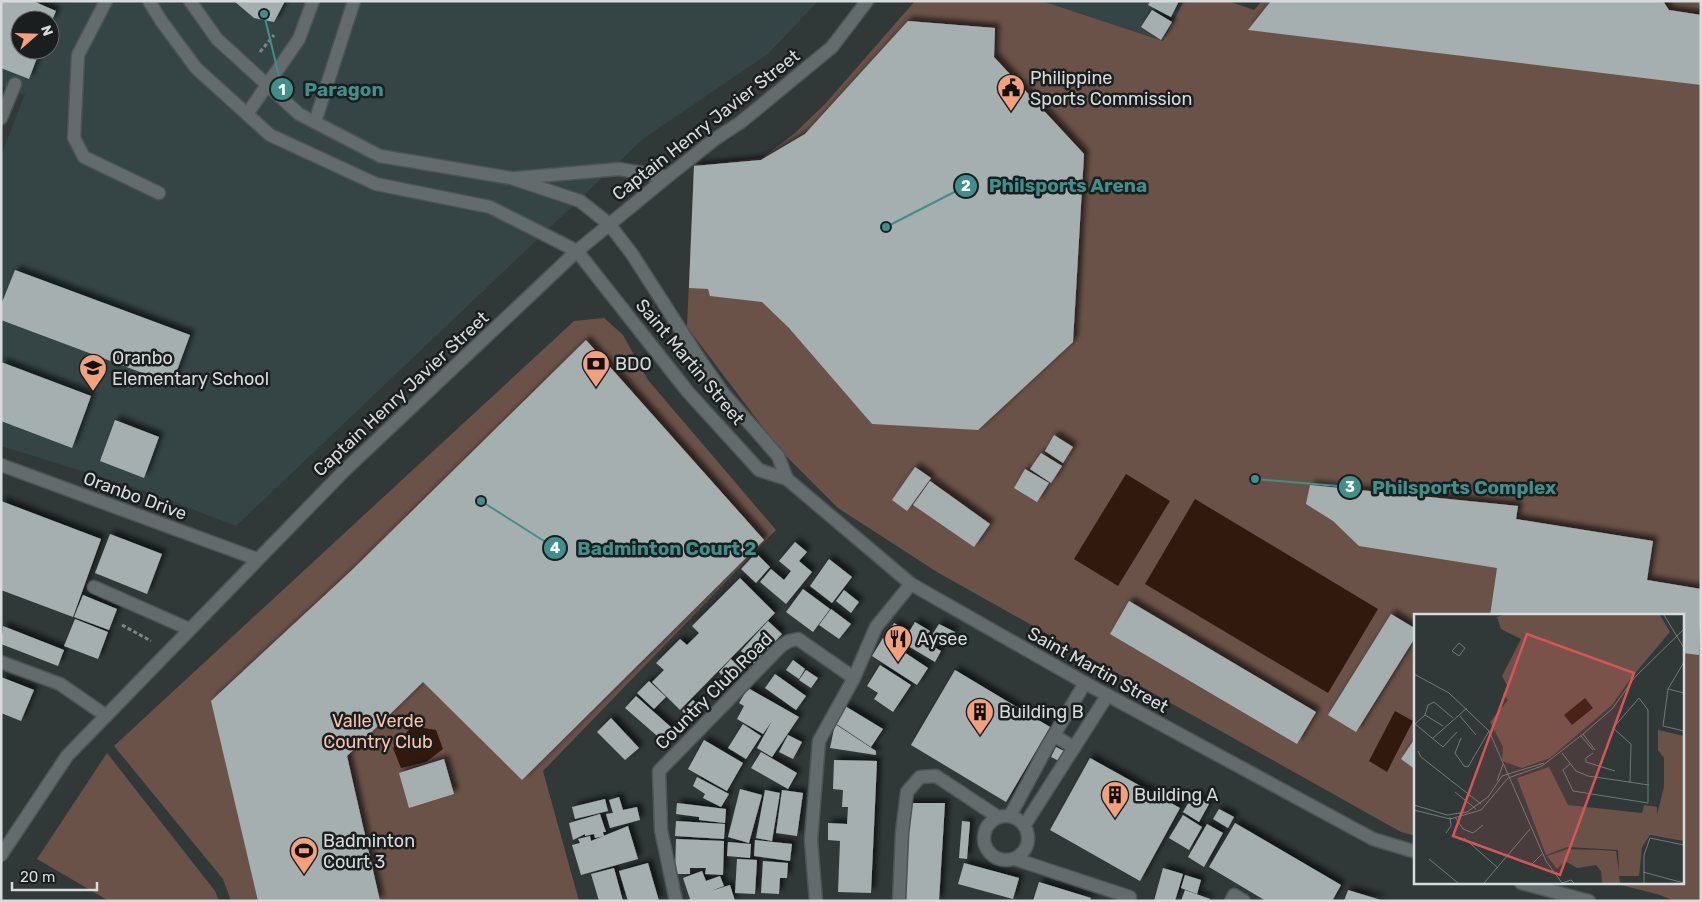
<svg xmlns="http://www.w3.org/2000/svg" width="1702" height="902" font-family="Rubik,sans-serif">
<defs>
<filter id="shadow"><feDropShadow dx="4.5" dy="-4.5" stdDeviation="2.5" flood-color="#0009"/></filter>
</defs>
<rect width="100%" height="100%" fill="#313838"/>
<g fill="#354445" fill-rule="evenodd">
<path d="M1,1H818L768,54L644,138L236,526L142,490L1,446V156L26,91L24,95L1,86ZM20,20H50V50H20Z"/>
<path d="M1042,1H1184L1163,41Z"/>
</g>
<g fill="#6a5248">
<path d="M915,1H1042L1163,41L1184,1H1228L1254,10L1262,1H1701V901H1675L1657,894L1613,883H1683V616H1416V836L1401,832L937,572L838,508L780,450L687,327L694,165L762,158L795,133L826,103Z"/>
<path d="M604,318L623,335L648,380L776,530L543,771L579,901H231L223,879L114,746L574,321Z"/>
<path d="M107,753L215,891L219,901H109L37,859Z"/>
</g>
<g fill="#32190e">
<path d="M1126,474L1170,501L1118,586L1074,559Z"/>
<path d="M1195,499L1378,609L1328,693L1145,584Z"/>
<path d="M1395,711L1413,721L1387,772L1369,761Z"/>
<path d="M412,726L436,730L443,749L426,762L401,768L393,748Z"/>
</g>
<g fill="#a6afaf" filter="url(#shadow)">
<path d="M1,1H33L56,11L50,25V20H20V50H40L29,79L1,68Z"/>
<path d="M234,1H285L274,22L254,18Z"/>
<path d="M1150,1H1179L1171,17L1148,5Z"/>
<path d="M1271,1H1663L1669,10L1701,15V85L1248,30Z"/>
<path d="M1152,10L1172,22L1161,40L1141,27Z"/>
<path d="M908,21L995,28L994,57L1084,154L1073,342L978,430L872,424L789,328L762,302L710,296L708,289L689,288L694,166L761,160L805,134Z"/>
<path d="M15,270L190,335L172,384L1,320V305Z"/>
<path d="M586,340L764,540L522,780L423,682L347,756L380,901H258L211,701L352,570Z"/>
<path d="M1,362L91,396L72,448L1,421Z"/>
<path d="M115,420L159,437L144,478L100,461Z"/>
<path d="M1054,435L1073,447L1063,463L1045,451Z"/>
<path d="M1041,453L1062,466L1051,483L1030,469Z"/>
<path d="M915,467L931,478L907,511L892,500Z"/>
<path d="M1025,469L1049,483L1037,502L1014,488Z"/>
<path d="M930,481L990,524L974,547L913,505Z"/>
<path d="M1310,485L1518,506L1516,519L1653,541L1647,580L1701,589L1699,655L1683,653V616H1490L1497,568L1359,546L1333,521L1306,504Z"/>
<path d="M1,501L101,539L73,617L1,590Z"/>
<path d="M110,534L162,554L147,594L95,573Z"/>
<path d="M795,542L807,552L799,561L812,572L786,604L760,582L771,569L784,580L791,571L779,561Z"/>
<path d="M756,553L770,567L756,583L741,569Z"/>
<path d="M829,559L852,577L832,603L810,586Z"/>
<path d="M740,578L775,613L680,710L652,682L664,670L656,663L680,639L687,645L699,633L692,626Z"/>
<path d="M803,589L830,609L813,632L786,612Z"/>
<path d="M844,590L859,602L851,613L836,601Z"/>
<path d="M83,595L117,609L109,630L74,617Z"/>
<path d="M1129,601L1316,712L1297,744L1110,634Z"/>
<path d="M831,609L851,624L839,639L819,625Z"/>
<path d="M1391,614L1416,629V636L1356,732L1328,715Z"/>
<path d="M75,619L108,632L98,659L64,646Z"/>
<path d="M768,621L782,634L754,664L741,651Z"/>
<path d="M915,622L930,631L924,641L941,651L935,662L888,634L894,623L909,632Z"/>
<path d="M939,624L955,632L946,645L932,635Z"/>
<path d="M3,626L64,650L58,666L1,644Z"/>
<path d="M883,638L928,668L917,685L872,656Z"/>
<path d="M731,659L743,670L730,684L719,672Z"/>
<path d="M793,660L805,669L799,679L786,670Z"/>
<path d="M880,665L911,685L893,712L874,699L878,693L867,686Z"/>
<path d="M806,670L818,678L811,688L799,680Z"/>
<path d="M955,670L1050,727L1006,802L911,745Z"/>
<path d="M775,674L806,696L796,710L765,688Z"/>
<path d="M1,677L34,690L21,721L1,713Z"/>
<path d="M649,681L666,697L654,709L637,693Z"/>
<path d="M748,688L799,717L772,757L757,748L772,721L763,734L737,719L744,706L739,703Z"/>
<path d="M636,696L673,729L663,741L625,708Z"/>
<path d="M693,700L702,708L691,719L682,711Z"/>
<path d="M845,706L883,729L871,747L835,723Z"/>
<path d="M611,718L639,748L625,760L597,732Z"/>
<path d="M743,724L761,736L746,759L728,748Z"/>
<path d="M835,724L876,751V755L830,748Z"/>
<path d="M788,735L802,742L793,759L779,752Z"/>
<path d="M1416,737V770L1401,759Z"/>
<path d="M704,740L743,763L727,791L688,769Z"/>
<path d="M1056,747L1064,751L1059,761L1051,757Z"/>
<path d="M761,752L797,773L788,789L751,768Z"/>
<path d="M1090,758L1180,808L1140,881L1050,830Z"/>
<path d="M444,759L454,794L409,808L399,773Z"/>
<path d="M834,760L877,761L871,893L838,892L840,841L828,840V823L847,824L848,807H842L843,790L833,789Z"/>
<path d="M697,777L729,794L721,807L703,798L705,794L693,786Z"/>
<path d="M740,789L762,795L749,843L728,837Z"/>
<path d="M765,790L780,793L772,841L756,838Z"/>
<path d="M782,790L803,793L797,836L776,833Z"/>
<path d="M1193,795L1209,804L1199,822L1183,812Z"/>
<path d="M619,797L623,810L637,807L640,820L610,828L606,814L613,813L609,800Z"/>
<path d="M605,799L608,811L575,819L572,807Z"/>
<path d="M677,803L726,809L725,823L699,820V817L676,814Z"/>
<path d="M906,803H945L939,901H904Z"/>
<path d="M1219,809L1234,817L1228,828L1213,819Z"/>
<path d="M600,814L606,832H603L604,836L595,838L594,834L585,836V834L573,840L569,823Z"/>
<path d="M1183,815L1202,827L1189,850L1169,838Z"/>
<path d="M676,821L725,824L724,839L675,836Z"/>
<path d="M962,821L970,822L967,859L959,858Z"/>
<path d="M1235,823L1341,885L1332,901H1266L1209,867Z"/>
<path d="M1207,824L1223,833L1204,867L1188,857Z"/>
<path d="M628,826L638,859L581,875L572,845L580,843L578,839L590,836L591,841Z"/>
<path d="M676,839L724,841L723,875L705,874L706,868H690V874H675Z"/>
<path d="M755,840L792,844L790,861L754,856Z"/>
<path d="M728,842L751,844L750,858L727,856Z"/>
<path d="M737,859L757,860L755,894L735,893Z"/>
<path d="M763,861L788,863L787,878H780L779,894L761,893Z"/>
<path d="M648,863L659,901H628L619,871Z"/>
<path d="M964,863L1019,878L1013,899L958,884Z"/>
<path d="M614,868L623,901H599L591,874Z"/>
<path d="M1163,868L1183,874L1175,901H1154Z"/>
<path d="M702,871L706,881L720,876L724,886L711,891L730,885L735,901H685L690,899L683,878Z"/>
<path d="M1185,875L1201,880L1197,894L1181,888Z"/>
<path d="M1039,882L1091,898L1090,901H1033Z"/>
<path d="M1185,890L1210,899L1209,901H1181Z"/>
<path d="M1348,890L1381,900V901H1344Z"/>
</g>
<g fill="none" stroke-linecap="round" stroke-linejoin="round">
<defs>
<g id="service">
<path d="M106,1L78,55L74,138L84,157L159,193"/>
<path d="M247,114L299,39L313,1"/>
<path d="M315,122L354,1"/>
<path d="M94,587L189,629"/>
<path d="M1,662L60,684L105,715"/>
<path d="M1054,735L1074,748"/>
<path d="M1010,816L1047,747L1085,683"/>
<circle cx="1006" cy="838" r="22"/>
<path d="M1024,826L1107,696"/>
<path d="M1015,859L1130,897"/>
<path d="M899,901L902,833L907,792L920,777L936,776L998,817"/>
</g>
<g id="minor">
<path d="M1,118L15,84"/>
<path d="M1,465L257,559"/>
<path d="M676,901L661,830L659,771L781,646L789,641L798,639L854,678"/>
<path d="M816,901L811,840L819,741L854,678L876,627L911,584"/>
<path d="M1231,901L1234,895L1244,901"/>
</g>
<g id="tertiary">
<path d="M149,1L162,22L196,68L270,135L376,184L490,207L577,251L688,392L759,470L787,479L911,584L1085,683L1373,839L1416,852"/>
<path d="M190,1L217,39L299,114L380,156L511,178L580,201L609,224L632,254L700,360L723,393L778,456L787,479"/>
<path d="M516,178L619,169L667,177"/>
<path d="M1,855L67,756L344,471L577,251L667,177L715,139L741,122L832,47L867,1"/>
<path d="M1521,883L1589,901"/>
</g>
</defs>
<use href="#service" stroke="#4e5455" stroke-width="15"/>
<use href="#minor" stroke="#4e5455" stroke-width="15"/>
<use href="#tertiary" stroke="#4e5455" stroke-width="15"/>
<g stroke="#7f8485" stroke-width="3" stroke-dasharray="4 2.5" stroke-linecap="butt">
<path d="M260,52L274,35"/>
<path d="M122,625L151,641"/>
</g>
<use href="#service" stroke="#636b6c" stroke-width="12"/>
<use href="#minor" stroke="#636b6c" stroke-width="12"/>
<use href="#tertiary" stroke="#636b6c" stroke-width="12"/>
</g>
<defs>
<symbol id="civic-pin" viewBox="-11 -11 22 30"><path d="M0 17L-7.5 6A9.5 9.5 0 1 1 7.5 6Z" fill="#f2a07e" stroke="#1b1e1f"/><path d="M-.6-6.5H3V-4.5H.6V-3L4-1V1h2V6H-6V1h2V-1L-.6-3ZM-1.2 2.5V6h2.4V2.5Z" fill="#111"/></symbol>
<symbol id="bank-pin" viewBox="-11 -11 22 30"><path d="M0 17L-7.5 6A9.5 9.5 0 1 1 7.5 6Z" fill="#f2a07e" stroke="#1b1e1f"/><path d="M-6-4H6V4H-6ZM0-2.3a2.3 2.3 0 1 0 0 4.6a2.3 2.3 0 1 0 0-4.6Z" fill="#111"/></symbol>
<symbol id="school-pin" viewBox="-11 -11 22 30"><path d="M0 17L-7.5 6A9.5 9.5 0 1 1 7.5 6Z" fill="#f2a07e" stroke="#1b1e1f"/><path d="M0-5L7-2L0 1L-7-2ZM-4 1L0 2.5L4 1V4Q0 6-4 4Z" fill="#111"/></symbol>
<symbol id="restaurant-pin" viewBox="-11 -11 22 30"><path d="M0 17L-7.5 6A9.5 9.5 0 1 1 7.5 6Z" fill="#f2a07e" stroke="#1b1e1f"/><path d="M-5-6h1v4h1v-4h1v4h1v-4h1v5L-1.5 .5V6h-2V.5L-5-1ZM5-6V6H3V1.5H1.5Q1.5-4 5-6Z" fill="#111"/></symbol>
<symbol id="building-pin" viewBox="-11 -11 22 30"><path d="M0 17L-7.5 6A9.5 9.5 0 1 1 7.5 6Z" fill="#f2a07e" stroke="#1b1e1f"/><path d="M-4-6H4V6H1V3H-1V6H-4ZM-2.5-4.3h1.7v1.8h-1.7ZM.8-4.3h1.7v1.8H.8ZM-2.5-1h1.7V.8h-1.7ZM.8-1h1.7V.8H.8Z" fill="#111"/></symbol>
<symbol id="stadium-pin" viewBox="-11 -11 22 30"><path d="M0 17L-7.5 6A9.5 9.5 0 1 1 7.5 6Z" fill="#f2a07e" stroke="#1b1e1f"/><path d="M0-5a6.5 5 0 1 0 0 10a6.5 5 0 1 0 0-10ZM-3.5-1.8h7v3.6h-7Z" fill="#111"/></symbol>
</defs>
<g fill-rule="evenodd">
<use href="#civic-pin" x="995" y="72" width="32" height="43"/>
<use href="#bank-pin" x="580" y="348" width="32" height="43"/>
<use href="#school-pin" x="77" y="352" width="32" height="43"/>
<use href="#restaurant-pin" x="882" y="623" width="32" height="43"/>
<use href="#building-pin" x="964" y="696" width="32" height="43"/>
<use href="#building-pin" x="1099" y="779" width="32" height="43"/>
<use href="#stadium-pin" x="288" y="835" width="32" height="43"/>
</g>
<g text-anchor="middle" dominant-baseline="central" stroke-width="5" stroke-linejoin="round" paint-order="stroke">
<g font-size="18" fill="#d7dbdc" stroke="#1b1e1f" text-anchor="start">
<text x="1030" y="78">Philippine<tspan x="1030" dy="21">Sports Commission</tspan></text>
<text x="112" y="358">Oranbo<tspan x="112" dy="21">Elementary School</tspan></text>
<text x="615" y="364">BDO</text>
<text x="917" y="639">Aysee</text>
<text x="999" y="712">Building B</text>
<text x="1134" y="795">Building A</text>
<text x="323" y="841">Badminton<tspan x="323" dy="21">Court 3</tspan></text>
</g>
<g font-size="18" fill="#d7dbdc" stroke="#1b1e1f">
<text transform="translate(706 125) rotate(-38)">Captain Henry Javier Street</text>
<text transform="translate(690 362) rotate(50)">Saint Martin Street</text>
<text transform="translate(401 394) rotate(-43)">Captain Henry Javier Street</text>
<text transform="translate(135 496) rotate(20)">Oranbo Drive</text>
<text transform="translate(1098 670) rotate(29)">Saint Martin Street</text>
<text transform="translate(714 691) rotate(-45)">Country Club Road</text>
</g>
<g font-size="18" fill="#fdc2aa" stroke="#1b1e1f">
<text x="378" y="721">Valle Verde<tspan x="378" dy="21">Country Club</tspan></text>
</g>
</g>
<g transform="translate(1414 614)">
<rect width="270" height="270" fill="#313838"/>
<path d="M89,1H246L256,18L217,64L198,91L136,144L108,154L88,147L89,133L76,108L94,86L89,80L94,73L88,62L107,25L87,15L83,3ZM244,116L270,122V227L236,221L228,233L225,262H205L206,269H188L187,257L182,251L163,254L151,247L143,255L133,242L154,235L187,236L202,237L205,259L204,236L153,233L132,241L103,164L135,153L154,191L228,199L230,191L243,193V201L250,173V144L244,136Z" fill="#6a5248"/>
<path d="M171,84L179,94L158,111L150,101Z" fill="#32190e"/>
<path fill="none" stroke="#73797a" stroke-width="1" d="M250,1L270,34M45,29L51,34L45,42L38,37ZM270,48L254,75L249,112L270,117M0,60L35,79L75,117L132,247L148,269L157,266L160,269M254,75L270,79M11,101L14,91L20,88L39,104M46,102L62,121M0,109L29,133L43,118M1,110L11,101L29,112M169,120L181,136M167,122L179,136M19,124L53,94M47,124L41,139L50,152L54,153L75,117M4,137L7,143L67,190M148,139L162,157L174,162L235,171M179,139L172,144V148L201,157M156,150L149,156L159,177L234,189V96L225,84L199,114L217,130L216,169M83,167L89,150M41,178L62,195M0,191L33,201L53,198L74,183L88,162L130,149M0,196L36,205L67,196L94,164L128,152L169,120L198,95L221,63L270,15M41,203L49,215L59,219L69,211M32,219L37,212L36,203M50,224L84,254M15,245L44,269M117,251L128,240M229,258L270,269M70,269L116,215M230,269V241L236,224L270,231"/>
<path fill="#d65555" fill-opacity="0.15" stroke="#d65555" stroke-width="2.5" d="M113,20L220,59L146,261L39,222Z"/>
<rect width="270" height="270" fill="none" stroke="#d7dbdc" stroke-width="2.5"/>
</g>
<path fill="none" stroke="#418f8a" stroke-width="2" d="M264 14L282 89M886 227L966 186M1255 479L1350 487M481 501L555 548"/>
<g fill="#418f8a" stroke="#1b1e1f" stroke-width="2">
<circle cx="264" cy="14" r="5"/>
<circle cx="886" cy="227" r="5"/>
<circle cx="1255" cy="479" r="5"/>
<circle cx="481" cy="501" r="5"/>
<circle cx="282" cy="89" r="12"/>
<circle cx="966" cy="186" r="12"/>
<circle cx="1350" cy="487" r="12"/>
<circle cx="555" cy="548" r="12"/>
</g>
<g font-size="15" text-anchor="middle" font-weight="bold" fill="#fff">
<text x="282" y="95">1</text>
<text x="966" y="191">2</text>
<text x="1350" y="492">3</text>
<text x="555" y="553">4</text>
</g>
<g font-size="19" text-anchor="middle" font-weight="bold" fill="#418f8a" stroke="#1b1e1f" stroke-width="5" stroke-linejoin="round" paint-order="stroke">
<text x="344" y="96">Paragon</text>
<text x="1068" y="192">Philsports Arena</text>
<text x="1464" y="494">Philsports Complex</text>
<text x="667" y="555">Badminton Court 2</text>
</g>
<rect width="1702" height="902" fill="none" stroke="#d7dbdc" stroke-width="5"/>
<g transform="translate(35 35) rotate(70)"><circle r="24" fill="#1b1e1f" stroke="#666a6b"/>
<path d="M0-4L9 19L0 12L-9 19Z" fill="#f2a07e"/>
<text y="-8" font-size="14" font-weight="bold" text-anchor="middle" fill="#d7dbdc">N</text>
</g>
<path d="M12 882v8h85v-8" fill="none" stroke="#d7dbdc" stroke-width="2.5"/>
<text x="20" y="882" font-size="15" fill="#d7dbdc" stroke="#1b1e1f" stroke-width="4" paint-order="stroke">20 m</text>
</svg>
